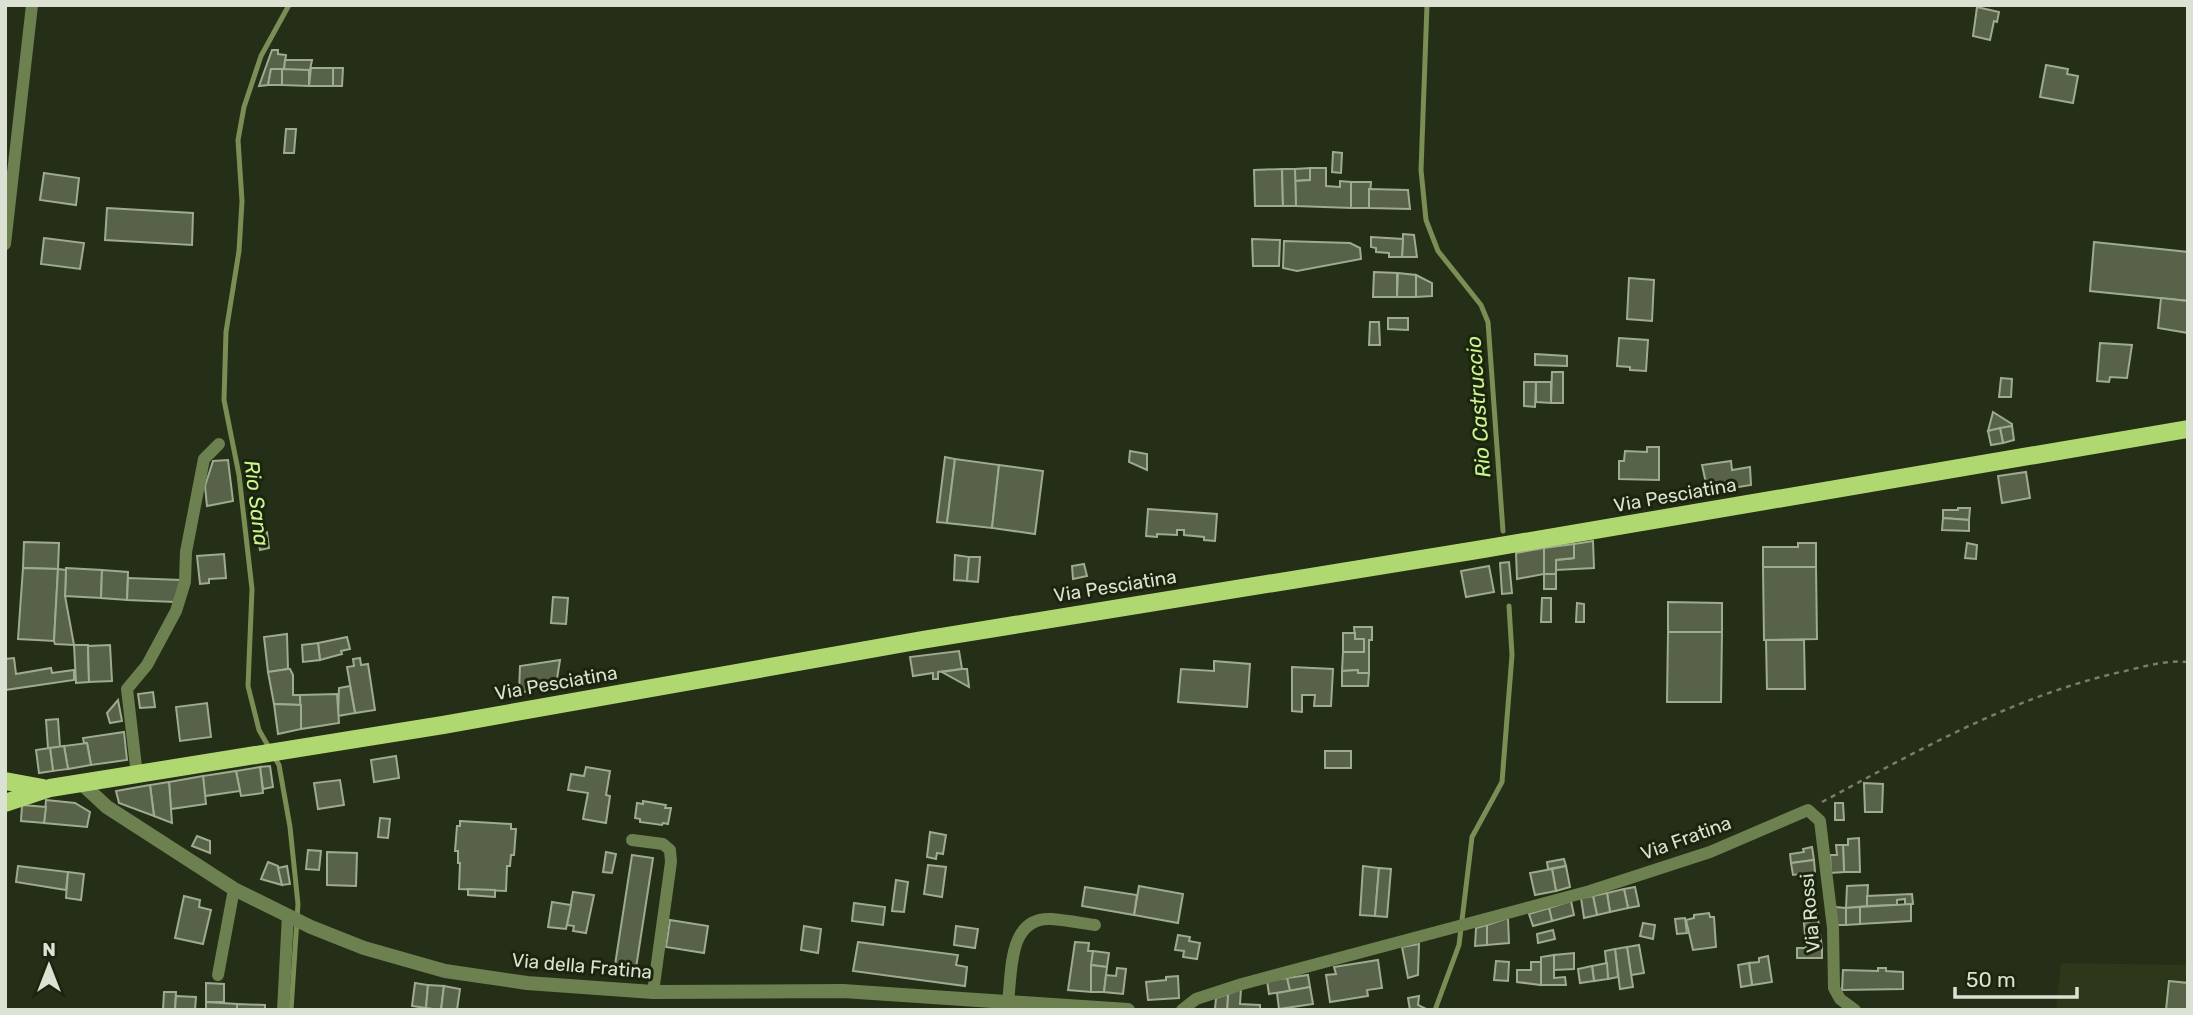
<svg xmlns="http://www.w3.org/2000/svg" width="2193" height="1015" font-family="Rubik,sans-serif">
<rect width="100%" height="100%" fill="#252e16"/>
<path fill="#2c3819" d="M2061,963L2188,965V1010H2056Z"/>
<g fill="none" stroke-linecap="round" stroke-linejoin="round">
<g stroke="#7a8e56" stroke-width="5">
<path d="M289,5L261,56L244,107L238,140L242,201L239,251L226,332L224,400L239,475L252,589L248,686L259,730L279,765L290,827L298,904L291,1010"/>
<path d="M1427,5L1421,170L1426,220L1438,251L1481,305L1488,322L1503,531"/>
<path d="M1435,1010L1459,945L1472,837L1502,782L1512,655L1509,606"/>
</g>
</g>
<g fill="#576248" stroke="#9eab8e" stroke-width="2">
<path d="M1977,7L1999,12L1997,22L1994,21L1990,40L1973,36Z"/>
<path d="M272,50H278V54L286,55L284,70L271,69L268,85L259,86Z"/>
<path d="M285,60H312L310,70H284Z"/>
<path d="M2046,65L2068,69L2067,74L2078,76L2073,103L2040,97Z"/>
<path d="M311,68H333V86H309Z"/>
<path d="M333,68H343L342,86H333Z"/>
<path d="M271,69H282V85H268Z"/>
<path d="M282,69L309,70V86L282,85Z"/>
<path d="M286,129H296L294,153H284Z"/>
<path d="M1333,152L1342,153L1341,173L1332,172Z"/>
<path d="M1310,168V180L1295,181V169Z"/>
<path d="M1310,168H1326V186L1340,187V181L1351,182V208L1296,206L1295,181L1310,180Z"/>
<path d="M1282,169L1283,206H1255L1254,170Z"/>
<path d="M1282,169H1295L1296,206H1283Z"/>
<path d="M44,173L79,178L76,205L40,200Z"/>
<path d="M1351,182H1371L1369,208H1351Z"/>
<path d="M1369,189L1408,190L1410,209L1369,208Z"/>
<path d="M107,208L193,213L192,245L105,240Z"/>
<path d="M1403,234L1414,235L1417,257H1402Z"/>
<path d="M1371,237L1403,239L1402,257H1389V253L1376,252V248L1371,247Z"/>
<path d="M44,238L84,243L80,269L41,264Z"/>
<path d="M1252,239L1280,240L1279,266H1253Z"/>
<path d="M1284,241L1350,243L1360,248L1361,259L1297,271L1283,268Z"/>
<path d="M2094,242L2188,252V301L2090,291Z"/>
<path d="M1374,272L1397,273V297H1373Z"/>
<path d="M1398,273L1416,275V297H1397Z"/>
<path d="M1416,275L1432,283V296L1416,297Z"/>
<path d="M1629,278L1654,280L1652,321L1627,319Z"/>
<path d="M2161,298L2188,301V333L2158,328Z"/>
<path d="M1388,318H1408V330L1388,329Z"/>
<path d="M1370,322H1379L1380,345H1369Z"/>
<path d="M1619,338L1648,340L1646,371L1630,370V367L1617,366Z"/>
<path d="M2100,343L2132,345L2127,378L2110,377L2109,382L2097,381Z"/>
<path d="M1535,354L1567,356V366L1535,365Z"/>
<path d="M1552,372H1563V403H1551Z"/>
<path d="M2001,378L2012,379L2011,397H1999Z"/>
<path d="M1524,382H1536L1535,407L1524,406Z"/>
<path d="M1536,382H1551V403L1536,402Z"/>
<path d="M1993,412L2012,424V426L1988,431Z"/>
<path d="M2012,426L2014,440L2003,443L2000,428Z"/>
<path d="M2000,428L2003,443L1991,445L1988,431Z"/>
<path d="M1647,447H1659V480L1619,479V461H1624L1625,451L1647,452Z"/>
<path d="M1130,451L1147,454V470L1129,462Z"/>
<path d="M945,457L955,459L947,523L937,522Z"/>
<path d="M955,459L999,465L992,528L947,523Z"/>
<path d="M228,460L233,501L207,506L205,486L213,461Z"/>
<path d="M1731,461L1732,470L1750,467L1751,485L1708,492L1702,465Z"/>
<path d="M999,465L1043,471L1035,534L992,528Z"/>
<path d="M2026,472L2030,498L2002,503L1998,476Z"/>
<path d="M1958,508H1970L1969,520L1943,518V510H1958Z"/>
<path d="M1148,509L1217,514L1215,541L1204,540V537L1184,535V530H1177V535L1157,534V537L1146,536Z"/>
<path d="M1943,518L1969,520V531L1942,530Z"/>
<path d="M267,532L269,548L260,550L257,533Z"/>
<path d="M1593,541L1594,568L1556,570V560L1574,558V544Z"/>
<path d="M24,542L59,543L58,569L23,568Z"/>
<path d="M1798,543H1816V567H1763V547H1798Z"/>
<path d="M1967,543L1977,545L1976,559L1965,558Z"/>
<path d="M1574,544V558L1556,560V574H1544V548Z"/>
<path d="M1544,548V574L1517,579L1516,553Z"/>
<path d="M224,554L226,578L209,579V583L200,584L197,556Z"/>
<path d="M955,555L969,557L967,581L954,580Z"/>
<path d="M969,557H980L978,582L967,581Z"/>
<path d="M1509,562L1512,593L1502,594L1500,563Z"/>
<path d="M1084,564L1087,576L1073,579L1072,566Z"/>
<path d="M1489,566L1494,592L1466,597L1461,571Z"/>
<path d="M1763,567H1816L1817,639L1764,640Z"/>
<path d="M23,568L58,569L54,641L18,639Z"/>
<path d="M66,568L102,570L101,598L65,596Z"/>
<path d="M58,569L66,570L65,596L74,645L55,644L54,641Z"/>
<path d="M102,570L128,572L127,600L101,598Z"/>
<rect x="1544" y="574" width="12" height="15"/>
<path d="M128,578L181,580L175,602L127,600Z"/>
<path d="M553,597L568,598L566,624L551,623Z"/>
<path d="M1542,598H1551V622H1541Z"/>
<path d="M1668,602L1722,603V632H1668Z"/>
<path d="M1577,603L1584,604V622H1576Z"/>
<path d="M1354,627H1372V640H1369V673H1358V670L1342,671L1343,652H1364V639H1355Z"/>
<path d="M1668,632H1722L1721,702H1667Z"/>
<path d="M1343,633H1355V639H1364V652H1343Z"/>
<path d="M287,634L288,669L268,672L264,637Z"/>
<path d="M347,637L350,649L341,651L342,654L320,660L318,643Z"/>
<path d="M1766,640H1804L1805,689H1767Z"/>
<path d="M318,643L320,660L303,662L302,645Z"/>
<path d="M74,645H88L89,682L76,683Z"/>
<path d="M110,645L112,681L89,682L88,646Z"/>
<path d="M959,651L962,669L938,672V679H933V673L913,676L910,657Z"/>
<path d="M14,658L16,674L51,668L52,673L74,670V680L5,690V659Z"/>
<path d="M360,658L361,665L368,664L375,710L355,713L347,667L354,666L353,659Z"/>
<path d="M560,660L556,685L519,693L520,666Z"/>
<path d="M1214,661L1250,664L1247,707L1178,702L1181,669L1214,671Z"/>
<path d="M1292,667L1333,669L1331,706H1314L1315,695H1302V712L1292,711Z"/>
<path d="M288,669H290L293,675V695H300L301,705L274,704L268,672Z"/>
<path d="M962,669H967L969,687L942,672Z"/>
<path d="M1358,670V673H1369L1368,686H1342V671Z"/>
<path d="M350,686L355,713L338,716L339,688Z"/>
<path d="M153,692L155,707L140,708L138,694Z"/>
<path d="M337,694L339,723L301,729L300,695Z"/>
<path d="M118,700L122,721L110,723L107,713Z"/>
<path d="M207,703L211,737L180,741L176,707Z"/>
<path d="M274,704L301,705V729L278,734Z"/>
<path d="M58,719L60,747L48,748L46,720Z"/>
<path d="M124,732L127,760L91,765L87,743H84L83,738Z"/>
<path d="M87,743L91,765L68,769L64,746Z"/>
<path d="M64,746L68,769L53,771L50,748Z"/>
<path d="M50,748L53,771L39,773L36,750Z"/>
<rect x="1325" y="751" width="26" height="17"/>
<path d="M396,756L399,778L374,782L371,760Z"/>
<path d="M270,766L273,787L263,789L260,767Z"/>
<path d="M260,767L263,793L241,796L236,771Z"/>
<path d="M586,767L610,771L606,795L610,796L606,823L583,819L588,793L568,790L571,774L584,776Z"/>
<path d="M236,771L240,791L205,796L203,776Z"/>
<path d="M203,776L206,804L171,809L169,782Z"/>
<path d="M340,780L344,805L318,809L314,783Z"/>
<path d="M169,782L171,809L172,823L154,816L150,785Z"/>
<path d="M1864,783L1883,784L1882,812H1865Z"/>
<path d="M150,785L154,816L119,803L116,791Z"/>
<path d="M46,800L75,803L90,812L87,827L44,823Z"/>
<path d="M643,801L666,805L665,808H671L668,824L663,823L662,825L640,822V819L635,818L637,803L643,804Z"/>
<path d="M1835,803H1843L1844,820H1835Z"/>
<path d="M22,805L46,807L44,823L21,821Z"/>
<path d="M380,818L390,819L388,838L378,837Z"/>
<path d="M460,821L511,824V829H516L514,855H511L510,866H507L506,891L459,889L460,863H458V851H455L457,826H460Z"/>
<path d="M930,832L946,835L943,854L937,853L936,859L927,857Z"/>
<path d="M197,836L210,841V853L192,846Z"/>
<path d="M1859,838L1860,872H1844L1843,845H1848V839Z"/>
<path d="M1836,845H1843L1844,872L1831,873L1830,855H1837Z"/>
<path d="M1812,847L1814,860L1791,863L1790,854L1804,852L1803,849Z"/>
<path d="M308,850L321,851L319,870L306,869Z"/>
<path d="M327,852L357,853L356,886L327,885Z"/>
<path d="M606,852L616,854L612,873L603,872Z"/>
<path d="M632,855L653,858L636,968L615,965Z"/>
<path d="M1564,859L1566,866L1548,869L1547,862Z"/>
<path d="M1814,860L1815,872L1793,875L1791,863Z"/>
<path d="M268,862L278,866L282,885L261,879Z"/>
<path d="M928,865L946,867L942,897L924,894Z"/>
<path d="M18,866L68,872L66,890L16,882Z"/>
<path d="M287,866L290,884L282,885L278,868Z"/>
<path d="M1363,866L1379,868L1375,916L1360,915Z"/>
<path d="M1566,866L1570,887L1556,891L1552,869Z"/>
<path d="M1379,868L1391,869L1387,917L1375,916Z"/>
<path d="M1552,869L1556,891L1535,895L1530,873Z"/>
<path d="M68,872L84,874L81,900L66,898Z"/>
<path d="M896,880L908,882L904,912L892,911Z"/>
<path d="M1868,885L1867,906L1846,908L1847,886Z"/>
<path d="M1139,886L1183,894L1178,923L1134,915Z"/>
<path d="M1085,887L1137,895L1134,915L1082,906Z"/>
<path d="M1635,887L1639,906L1628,908L1624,889Z"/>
<path d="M468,889L495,890V897L468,895Z"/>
<path d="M1624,889L1628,908L1610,912L1607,893Z"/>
<path d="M573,892L594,895L586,933L573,931L574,926L567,925Z"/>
<path d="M1607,893L1610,912L1597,915L1593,896Z"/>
<path d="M1912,894L1913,904L1905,905V899L1897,900V905L1867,906V896Z"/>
<path d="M184,896L200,900L199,907L211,910L203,944L175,938Z"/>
<path d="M1593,896L1597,915L1584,918L1581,898Z"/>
<path d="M1571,901L1574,915L1552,921L1549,908Z"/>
<path d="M552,902L571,905L566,929L548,927Z"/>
<path d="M854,903L885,907L883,925L852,921Z"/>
<path d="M1911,904V921L1860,924V907Z"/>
<path d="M1835,907L1846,908V925H1836Z"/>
<path d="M1860,907V924L1846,925V908Z"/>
<path d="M1549,908L1552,921L1533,926L1529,914Z"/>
<path d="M1816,910L1818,919L1804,923L1802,914Z"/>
<path d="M1709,913L1710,917H1714L1716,947L1693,950L1686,920L1694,918V915Z"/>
<path d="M1508,918L1509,943L1487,945V925Z"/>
<path d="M1685,918L1687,933L1677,934L1675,919Z"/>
<path d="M1818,919L1822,948H1806L1804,923Z"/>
<path d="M670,920L708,926L704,953L666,947Z"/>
<path d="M1643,923L1655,925L1653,939L1640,936Z"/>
<path d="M1487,925V945L1475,946L1476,928Z"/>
<path d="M804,926L821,929L818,953L801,950Z"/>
<path d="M956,926L978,929L975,948L954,945Z"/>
<path d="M1553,930L1555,939L1538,943L1537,934Z"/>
<path d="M1178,935L1190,937L1189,941L1200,943L1197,959L1183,957L1184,951L1175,950Z"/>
<path d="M858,942L958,955L956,965L967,967L965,986L853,971Z"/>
<path d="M1075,942L1089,943L1088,951H1093L1091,992L1068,990Z"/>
<path d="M1419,944L1418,975L1408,978L1402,947Z"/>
<path d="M1639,945L1644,973L1631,975L1627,947Z"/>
<path d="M1627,947L1633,987L1620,989L1615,949Z"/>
<rect x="1797" y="948" width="25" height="10"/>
<path d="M1615,949L1618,977L1608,979L1605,951Z"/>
<path d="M1093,951L1109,953L1107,967L1091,965Z"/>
<path d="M1574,953V969L1554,970V955Z"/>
<path d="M1554,955V978L1565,977L1566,985H1541V957Z"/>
<path d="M1768,956L1772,982L1752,985L1749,963L1759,962V958Z"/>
<path d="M1378,960L1382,988L1367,990L1368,996L1330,1002L1326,975L1336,974L1334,967Z"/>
<path d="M1496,961L1509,962L1508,981L1494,980Z"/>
<path d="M1531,962H1541V985L1517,982V970H1531Z"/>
<path d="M1607,963L1608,979L1594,981L1592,966Z"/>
<path d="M1749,963L1752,985L1741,987L1738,965Z"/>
<path d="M1091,965L1107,967L1104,992H1091Z"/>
<path d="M1592,966L1594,981L1580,983L1578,969Z"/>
<path d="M1117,968L1126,969L1123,994L1104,992L1106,975L1116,976Z"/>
<path d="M1878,968H1886V971L1903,972V989L1842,990L1843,970L1878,971Z"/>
<path d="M1308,975L1310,987L1290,991L1287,978Z"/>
<path d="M1178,976L1179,998L1148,1000L1146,982L1166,980V977Z"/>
<path d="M1287,978L1290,991L1269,994L1267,981Z"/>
<path d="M2169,981L2188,983V1010H2166Z"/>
<path d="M206,983L224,984V1002H206Z"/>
<path d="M415,983L428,985L426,1008L412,1006Z"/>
<path d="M428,985L444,986L441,1010L426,1008Z"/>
<path d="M444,986L460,989L457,1010H441Z"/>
<path d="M1310,987L1313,1004L1279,1009L1277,993Z"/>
<path d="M1241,989L1240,1004L1260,1005V1010H1227L1228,994Z"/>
<path d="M164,992H176L175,1010H163Z"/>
<path d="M1228,994L1227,1010L1215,1009L1216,998Z"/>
<path d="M176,996L196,997L195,1010H175Z"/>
<path d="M1419,996L1418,1005L1428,1010H1410L1408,998Z"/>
<path d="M206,1002L237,1004V1010H206Z"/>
<path d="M237,1004L265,1005V1010H237Z"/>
</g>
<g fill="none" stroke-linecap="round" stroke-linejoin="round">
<path stroke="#767f6b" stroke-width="2.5" stroke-dasharray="5 5" stroke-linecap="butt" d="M1822,802C1919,750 2016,695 2125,671C2146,666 2166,660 2188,662"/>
<g stroke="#6d8150" stroke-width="12">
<path d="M5,244L32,5"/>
<path d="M137,775L127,689L147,665L176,611L185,582L186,552L204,459L219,444"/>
<path d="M632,840L663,844L670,850L671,862L653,992"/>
<path d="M218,975L234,889"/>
<path d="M1008,1002C1012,971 1008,917 1051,919C1065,920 1081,923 1095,925"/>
<path d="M283,1010L288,915"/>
<path d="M1182,1010L1196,999L1242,984L1590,891L1710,852L1808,810L1820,821L1833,928L1834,988L1840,999L1855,1010"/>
</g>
<path stroke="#6d8150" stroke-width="14" d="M81,783L107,807L234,889L311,927L364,948L445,971L527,983L653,992L843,991L1128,1010"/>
<g stroke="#b0d870" stroke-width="18">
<path d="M5,781L43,788"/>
<path d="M5,803L50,788L443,725L922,640L1483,549L2188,429"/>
</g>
</g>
<g text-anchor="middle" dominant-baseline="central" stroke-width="6" stroke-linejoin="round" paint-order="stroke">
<g font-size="19" fill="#dbe2d3" stroke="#1b240c">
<text transform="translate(1675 495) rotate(-10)">Via Pesciatina</text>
<text transform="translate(1115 586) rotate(-9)">Via Pesciatina</text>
<text transform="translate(556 683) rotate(-10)">Via Pesciatina</text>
<text transform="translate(1686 838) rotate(-20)">Via Fratina</text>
<text transform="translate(1810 913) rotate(-95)">Via Rossi</text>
<text transform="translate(582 966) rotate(5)">Via della Fratina</text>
</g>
<g font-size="21" font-style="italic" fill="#ccf590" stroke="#1b240c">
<text transform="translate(1478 407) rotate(-94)">Rio Castruccio</text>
<text transform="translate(257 503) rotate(83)">Rio Sana</text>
</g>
</g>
<rect width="2193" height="1015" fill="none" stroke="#dbe2d3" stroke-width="14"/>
<g transform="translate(49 966)" stroke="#1b240c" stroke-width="5" paint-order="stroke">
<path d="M0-5L12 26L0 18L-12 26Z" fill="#dbe2d3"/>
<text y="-10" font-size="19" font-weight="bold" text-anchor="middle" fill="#dbe2d3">N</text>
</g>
<path d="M1955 987v10h122v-10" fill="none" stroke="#dbe2d3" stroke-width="3.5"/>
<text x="1966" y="987" font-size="21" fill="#dbe2d3" stroke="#1b240c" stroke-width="5" paint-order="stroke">50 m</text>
</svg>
